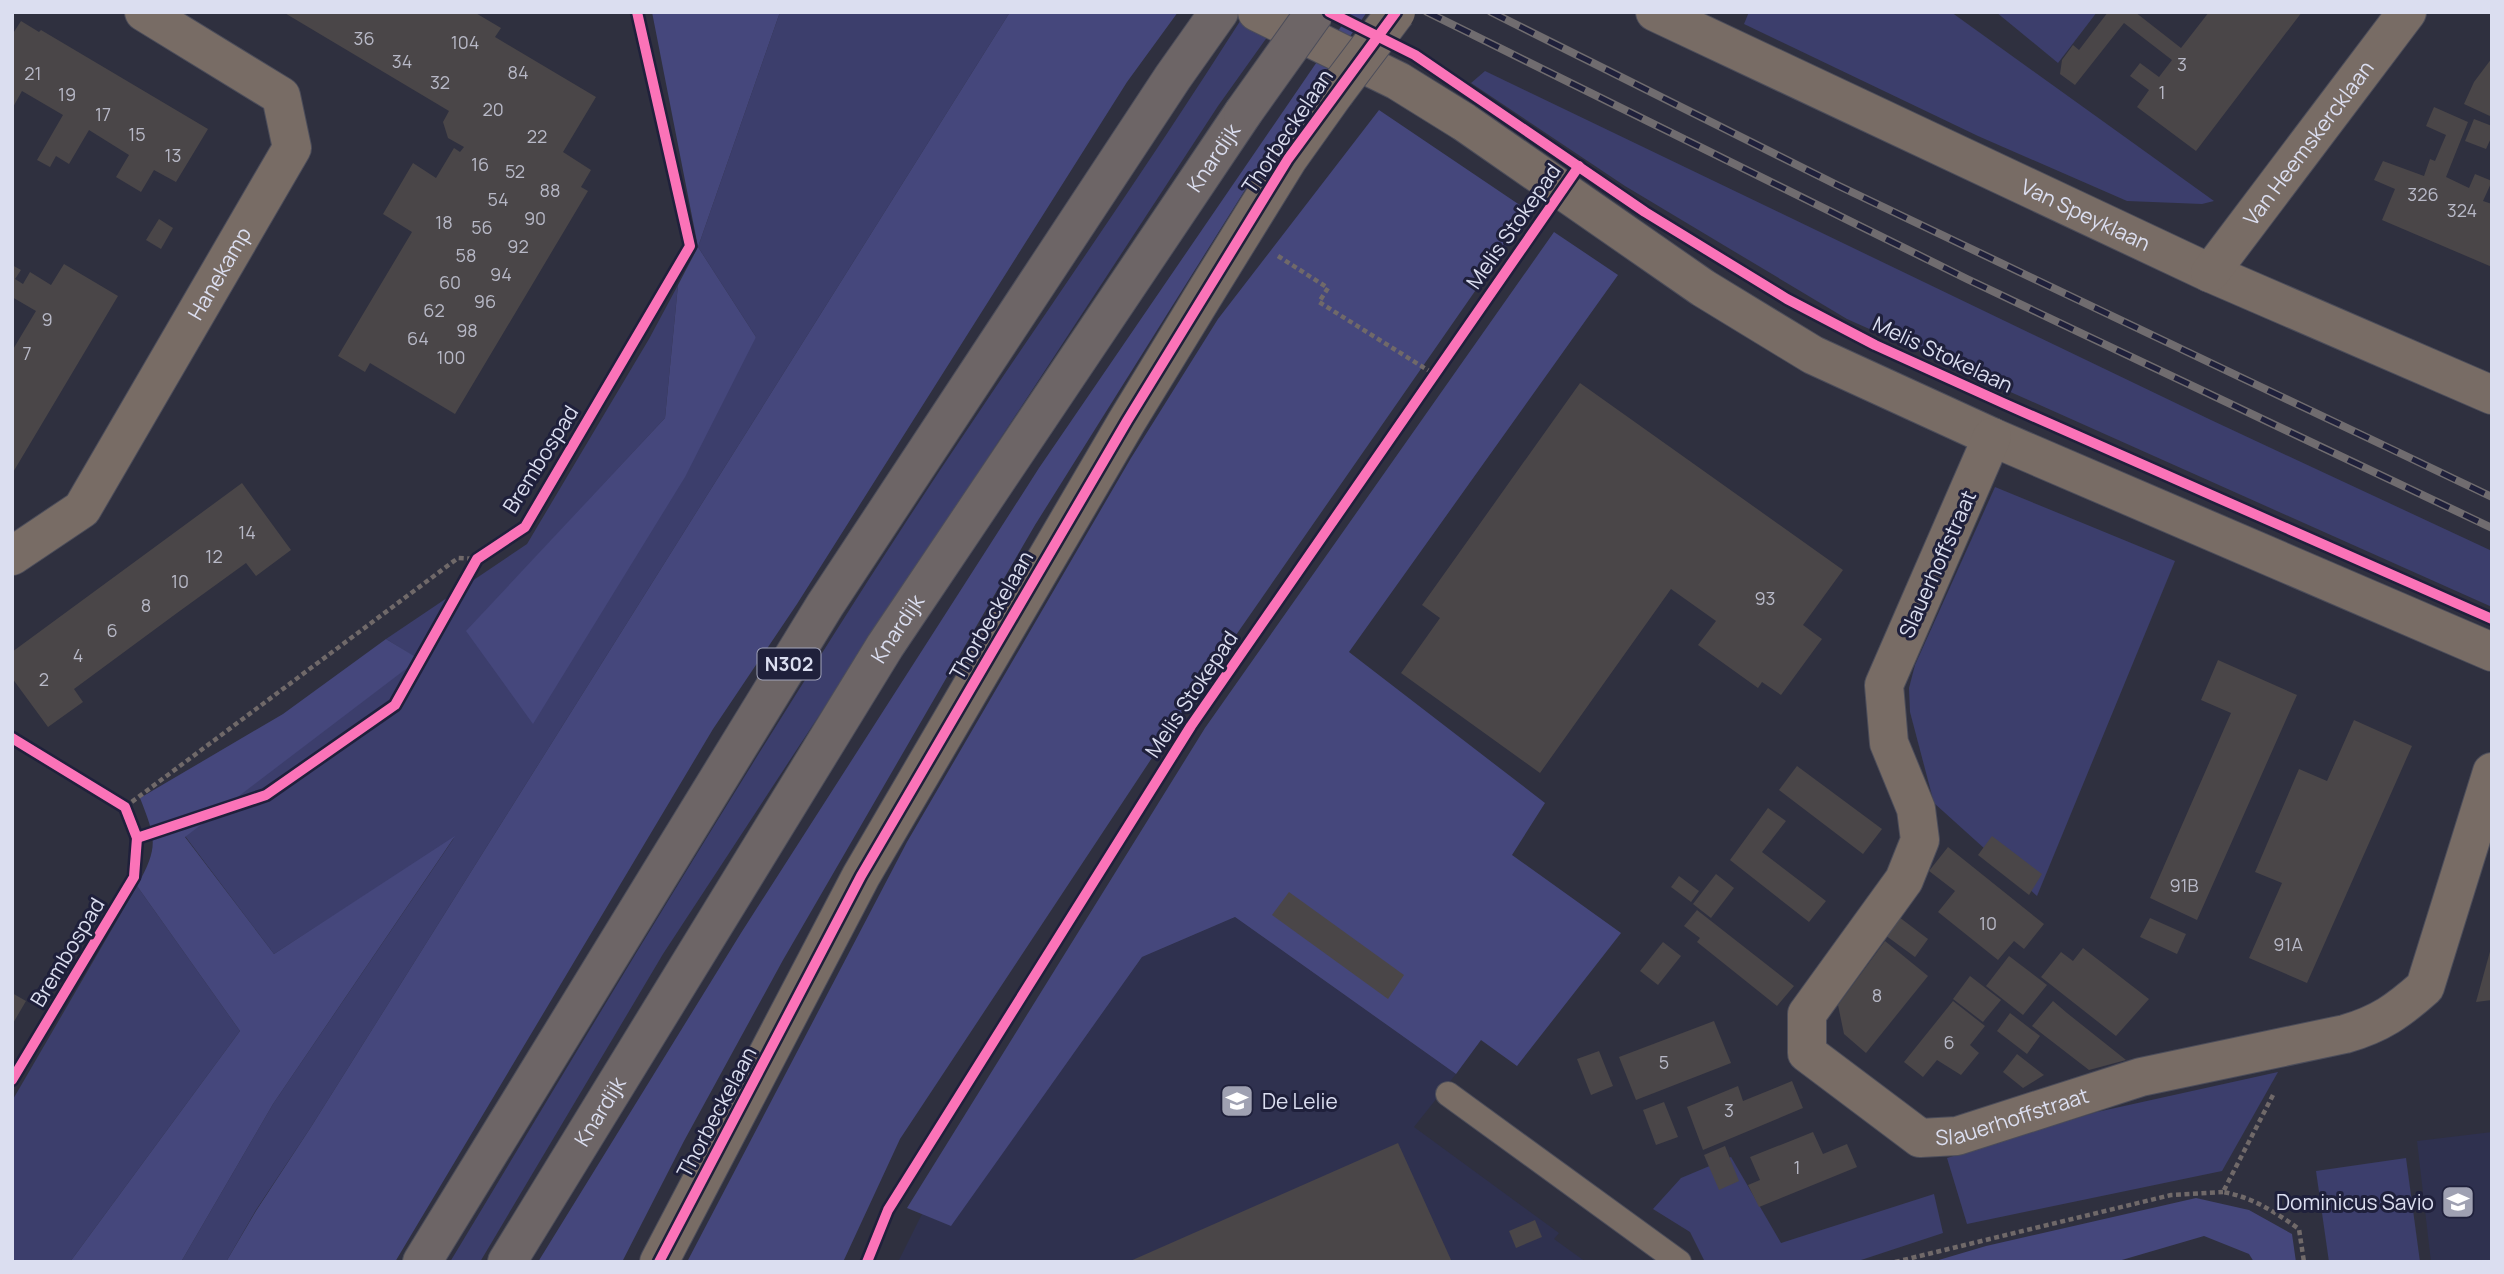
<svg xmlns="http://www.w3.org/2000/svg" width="2504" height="1274" font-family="Manrope,sans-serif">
<rect width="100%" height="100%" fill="#2f303f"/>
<g fill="#2f314f">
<path d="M1235,917L1456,1074L1414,1127L1559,1233L1554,1239L1586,1262H898L922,1214L951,1225L1142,957Z"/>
<path d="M2492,1132V1262H2431L2417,1141Z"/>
</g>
<g fill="#3c3e6c">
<path d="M780,12H1010L311,1127L256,1210L226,1262H181L273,1104L454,838L274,954L185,836L418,659L386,639L527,544L649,339L678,285L665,418L467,631L756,337L698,247Z"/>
<path d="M1285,12L1218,106L663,954L480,1262H450C599,1014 748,765 906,522C1017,352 1135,187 1244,15Z"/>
<path d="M1749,12H1951L2214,201L2202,204L2127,201L1978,136L1744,24Z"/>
<path d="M1996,12H2097L2058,63Z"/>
<path d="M1485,71L2211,420L2492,551V607L1847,319L1625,186L1471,83Z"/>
<path d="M1995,487L2175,561L2037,896L1934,803L1910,712L1909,688L1915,665Z"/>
<path d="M137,886L240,1031L70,1262H12V1101Z"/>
<path d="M2278,1072L2222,1171L1967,1224L1947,1158L2097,1112Z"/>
<path d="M1731,1157L1781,1243L1934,1194L1943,1233L1855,1262H1705L1690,1232L1653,1209L1681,1178Z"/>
<path d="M2406,1158L2420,1262H2329L2316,1171Z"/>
</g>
<g fill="#45477c">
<path d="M652,12H780L698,247L756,337L685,477L533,724L466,631L665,418L678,285L698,247Z"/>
<path d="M1010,12H1178L1127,82L797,604L713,729L395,1262H226L256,1211L311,1127Z"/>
<path d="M1351,12H1367L1265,158L1035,525L783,960L684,1141L622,1262H538L741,933L1039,468Z"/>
<path d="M1379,110L1530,212L1179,717L900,1139L843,1262H687L907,842L1131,458L1218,319Z"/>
<path d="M1554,232L1618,275L1349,652L1545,803L1512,855L1621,933L1517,1066L1481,1040L1456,1074L1235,917L1142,957L951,1226L907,1208L1205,728Z"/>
<path d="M386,639L419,659L185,837L274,954L455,836L273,1104L181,1262H70L240,1031L137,886C159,846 156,839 140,798L283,714Z"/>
<path d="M2196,1198L2249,1210L2292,1234L2296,1262H2254L2249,1254L2204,1236L2115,1262H1932L1986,1246Z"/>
</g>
<g fill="#4a4648">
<path d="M283,12H474L501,28L495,37L596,97L563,152L591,170L581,187L588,191L455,414L370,363L365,372L338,356L412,232L383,214L413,163L436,178L454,148L460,152L464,147L448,138L443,122L449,111Z"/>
<path d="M2108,12H2135L2181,48L2209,12H2302L2196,151L2137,107L2149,90L2130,76L2140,63L2159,77L2172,60L2124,23L2075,85L2060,74L2062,60L2073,45L2079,50Z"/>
<path d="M21,21L39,32L41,30L208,129L176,182L154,170L141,192L116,177L129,155L89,130L69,164L56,156L50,167L37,160L63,115L22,91L12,109V35Z"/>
<path d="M2492,58V117L2464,104L2474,82Z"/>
<path d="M2434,107L2468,122L2446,177L2469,188L2475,174L2492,181L2483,201L2492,204V267L2382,220L2395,189L2374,180L2383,161L2424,176L2430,159L2435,161L2446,135L2426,126Z"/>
<path d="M2474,119L2492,126V136L2486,149L2465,141Z"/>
<path d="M159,219L173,228L161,249L146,240Z"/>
<path d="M64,264L118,296L12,474V351L36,311L12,297V265L21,270L15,279L23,284L30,272L51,285Z"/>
<path d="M1580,383L1843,570L1803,625L1822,639L1781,695L1762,682L1758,688L1698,645L1716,621L1671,589L1540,773L1401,673L1440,618L1422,605Z"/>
<path d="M242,483L291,550L256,576L246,563L177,613L74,689L83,702L48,727L12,678V652Z"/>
<path d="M2218,660L2297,695L2197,920L2150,898L2231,713L2201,700Z"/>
<path d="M2354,720L2412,746L2307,983L2249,958L2282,883L2255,872L2299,769L2327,781Z"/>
<path d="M1797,766L1882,829L1863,854L1779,790Z"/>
<path d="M1768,808L1786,821L1762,852L1826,901L1809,922L1730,860Z"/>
<path d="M1992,836L2042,874L2029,895L1978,855Z"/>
<path d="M1948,847L2044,924L2024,949L2014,941L1998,960L1938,912L1955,891L1929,871Z"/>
<path d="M1716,874L1734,888L1711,918L1693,904Z"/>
<path d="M1679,876L1699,891L1691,902L1671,887Z"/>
<path d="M1289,892L1404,975L1388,999L1272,915Z"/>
<path d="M1697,910L1794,986L1777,1006L1697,942L1700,938L1684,926Z"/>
<path d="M1899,917L1928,939L1915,957L1885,935Z"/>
<path d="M2150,918L2186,934L2177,954L2140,937Z"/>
<path d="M1885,941L1928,976L1866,1053L1844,1034L1838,1005Z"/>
<path d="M1663,942L1681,956L1658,985L1640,971Z"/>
<path d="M2083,948L2149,999L2116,1036L2041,977L2061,952L2073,961Z"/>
<path d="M2491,948L2492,1000L2476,1002Z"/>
<path d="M2009,956L2047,985L2023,1015L1986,986Z"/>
<path d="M1970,976L2001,1000L1983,1022L1953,999Z"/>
<path d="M12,993L26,1001L12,1025Z"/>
<path d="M1953,1001L1985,1026L1970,1045L1979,1053L1961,1075L1937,1060L1923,1077L1904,1062Z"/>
<path d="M2053,1001L2067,1013L2126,1060L2089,1070L2032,1026Z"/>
<path d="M2010,1013L2040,1036L2027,1054L1997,1031Z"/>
<path d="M1714,1021L1731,1063L1636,1100L1619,1057Z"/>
<path d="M1599,1051L1613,1086L1591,1095L1577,1059Z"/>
<path d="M2017,1054L2044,1075L2023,1088L2003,1072Z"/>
<path d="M1792,1081L1803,1108L1703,1150L1687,1107L1738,1086L1743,1101Z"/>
<path d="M1664,1102L1678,1137L1656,1145L1643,1110Z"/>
<path d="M1813,1132L1823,1154L1847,1144L1857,1167L1759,1207L1748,1185L1760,1180L1750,1157Z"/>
<path d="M1398,1143L1452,1262H1128Z"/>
<path d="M1725,1146L1739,1181L1719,1190L1704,1155Z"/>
<path d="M1535,1220L1542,1237L1516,1248L1509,1231Z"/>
</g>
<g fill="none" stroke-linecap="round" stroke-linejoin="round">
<defs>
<path id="service" d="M1448,1094L1679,1262"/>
<g id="minor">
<path d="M1257,12L1398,81L1464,122L1703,288L1813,355L1992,437L2492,652"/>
<path id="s1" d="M1655,12L2210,273L2492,395"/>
<path id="s2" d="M2210,273L2407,12"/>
<path id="s3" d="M1992,437L1884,685L1889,743L1916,809L1920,840L1904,880L1807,1014V1053L1920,1138L1957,1136L2141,1077L2345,1034C2380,1024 2398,1011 2425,987L2492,772"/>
<path id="s4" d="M12,556L82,509L292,148L281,96L144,12"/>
<path d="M659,1262L861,876L1127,421L1207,290L1288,159L1335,93"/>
</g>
<g id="primary">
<path d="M422,1262L825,605L1173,77L1219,12"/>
<path id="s5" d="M507,1262L885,646L1243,113"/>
</g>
</defs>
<use href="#service" stroke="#4c4d5a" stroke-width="26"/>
<use href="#minor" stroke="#4c4d5a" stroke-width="40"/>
<use href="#primary" stroke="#4c4d5a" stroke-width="40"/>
<g stroke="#706969" stroke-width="4.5" stroke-dasharray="5 3.5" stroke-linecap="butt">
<path d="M1278,256L1328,288L1319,302L1434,374"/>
<path d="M125,807L458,558L477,559"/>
<path d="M2273,1095L2223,1192C2252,1197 2275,1212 2299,1229L2304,1262"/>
<path d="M1895,1262L2171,1195L2223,1192"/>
</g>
<use href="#service" stroke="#786c65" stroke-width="24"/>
<use href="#minor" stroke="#786c65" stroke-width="38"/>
<use href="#primary" stroke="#6d6566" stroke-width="38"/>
<defs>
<g id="rail">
<path d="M1427,12L1967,279L2492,528"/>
<path d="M1491,12L1837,185L2492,497"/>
</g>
</defs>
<use href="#rail" stroke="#706c6f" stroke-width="8"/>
<use href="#rail" stroke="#1f203b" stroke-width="5" stroke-dasharray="16" stroke-linecap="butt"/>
<defs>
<path id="minor-bridge" d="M1335,93L1396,12"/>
<path id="primary-bridge" d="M1243,113L1315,12"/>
</defs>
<use href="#minor-bridge" stroke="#4c4d5a" stroke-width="40" stroke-linecap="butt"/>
<use href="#primary-bridge" stroke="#4c4d5a" stroke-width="40" stroke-linecap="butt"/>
<use href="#minor-bridge" stroke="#786c65" stroke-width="38"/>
<use href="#primary-bridge" stroke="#6d6566" stroke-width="38"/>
<defs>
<g id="cycleway">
<path d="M1329,12L1415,55L1645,212L1787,299L1875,345L2003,403L2492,619"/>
<path d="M12,738L125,807L137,838L134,877L12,1080"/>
<path d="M137,838L266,795L395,705L477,559L525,527L690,246L637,12"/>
<path d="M659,1262L861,876L1127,421L1288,159L1396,12"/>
<path d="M867,1262L888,1210L1191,726L1579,166"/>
</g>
</defs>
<use href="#cycleway" stroke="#1f203b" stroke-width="15"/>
<use href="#cycleway" stroke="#fb73b8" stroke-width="10"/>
</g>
<defs>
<symbol id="school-square" viewBox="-11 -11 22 22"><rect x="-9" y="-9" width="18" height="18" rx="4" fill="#9fa1b2" stroke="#1f203b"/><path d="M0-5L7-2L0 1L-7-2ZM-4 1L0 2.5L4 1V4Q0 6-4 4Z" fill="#fff"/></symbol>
</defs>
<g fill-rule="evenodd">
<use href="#school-square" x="1218" y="1082" width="38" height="38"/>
<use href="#school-square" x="2439" y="1183" width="38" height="38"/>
</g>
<g text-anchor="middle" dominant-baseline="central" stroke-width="6" stroke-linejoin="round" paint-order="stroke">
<g font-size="18" fill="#b7b8c6">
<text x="364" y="38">36</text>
<text x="465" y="42">104</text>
<text x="402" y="61">34</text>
<text x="2182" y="64">3</text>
<text x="518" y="72">84</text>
<text x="33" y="73">21</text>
<text x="440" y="82">32</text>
<text x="2162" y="92">1</text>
<text x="67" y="94">19</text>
<text x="493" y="109">20</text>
<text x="103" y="114">17</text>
<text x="137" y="134">15</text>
<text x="537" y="136">22</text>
<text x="173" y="155">13</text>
<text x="480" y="164">16</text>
<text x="515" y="171">52</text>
<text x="550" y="190">88</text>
<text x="2423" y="194">326</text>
<text x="498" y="199">54</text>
<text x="2462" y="210">324</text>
<text x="535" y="218">90</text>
<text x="444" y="222">18</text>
<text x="482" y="227">56</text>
<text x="518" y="246">92</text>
<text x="466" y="255">58</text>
<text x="501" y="274">94</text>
<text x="450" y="282">60</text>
<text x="485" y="301">96</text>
<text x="434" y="310">62</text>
<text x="47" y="319">9</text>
<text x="467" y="330">98</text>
<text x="418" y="338">64</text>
<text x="27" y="353">7</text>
<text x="451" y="357">100</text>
<text x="247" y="532">14</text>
<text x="214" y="556">12</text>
<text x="180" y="581">10</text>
<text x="1765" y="598">93</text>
<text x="146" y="605">8</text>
<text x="112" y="630">6</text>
<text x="78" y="655">4</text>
<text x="44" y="679">2</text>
<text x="2184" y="885">91B</text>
<text x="1988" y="923">10</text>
<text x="2288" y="944">91A</text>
<text x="1877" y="995">8</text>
<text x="1949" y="1042">6</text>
<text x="1664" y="1062">5</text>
<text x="1729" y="1110">3</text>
<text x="1797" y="1167">1</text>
</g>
<rect fill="#1f203b" stroke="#a3a5ba" stroke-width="2" x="757.5" y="648.5" width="63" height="31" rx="5"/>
<g font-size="19" font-weight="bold" fill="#dbdef0">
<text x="789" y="664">N302</text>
</g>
<g font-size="21" fill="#dbdef0" stroke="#1f203b">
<text transform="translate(1287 131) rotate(-56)">Thorbeckelaan</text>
<text stroke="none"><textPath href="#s2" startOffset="163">Van Heemskercklaan</textPath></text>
<text stroke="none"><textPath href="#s5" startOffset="1311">Knardijk</textPath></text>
<text stroke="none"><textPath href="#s1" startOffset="476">Van Speyklaan</textPath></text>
<text transform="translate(1513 226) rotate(-55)">Melis Stokepad</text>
<text stroke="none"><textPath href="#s4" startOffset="357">Hanekamp</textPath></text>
<text transform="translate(1943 354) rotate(25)">Melis Stokelaan</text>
<text transform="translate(540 459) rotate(-58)">Brembospad</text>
<text transform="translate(1937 564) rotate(-66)">Slauerhoffstraat</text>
<text transform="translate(991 615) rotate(-60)">Thorbeckelaan</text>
<text stroke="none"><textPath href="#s5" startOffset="744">Knardijk</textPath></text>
<text transform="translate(1191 694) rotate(-56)">Melis Stokepad</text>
<text transform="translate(67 952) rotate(-59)">Brembospad</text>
<text stroke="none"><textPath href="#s5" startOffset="177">Knardijk</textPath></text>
<text transform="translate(716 1112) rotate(-62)">Thorbeckelaan</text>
<text stroke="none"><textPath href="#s3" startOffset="915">Slauerhoffstraat</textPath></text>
</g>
<g font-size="21" fill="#dbdef0" stroke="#1f203b" text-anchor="start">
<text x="1262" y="1101">De Lelie</text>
<text x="2434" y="1202" text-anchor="end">Dominicus Savio</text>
</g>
</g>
<rect width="2504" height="1274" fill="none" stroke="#dbdef0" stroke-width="28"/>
</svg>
